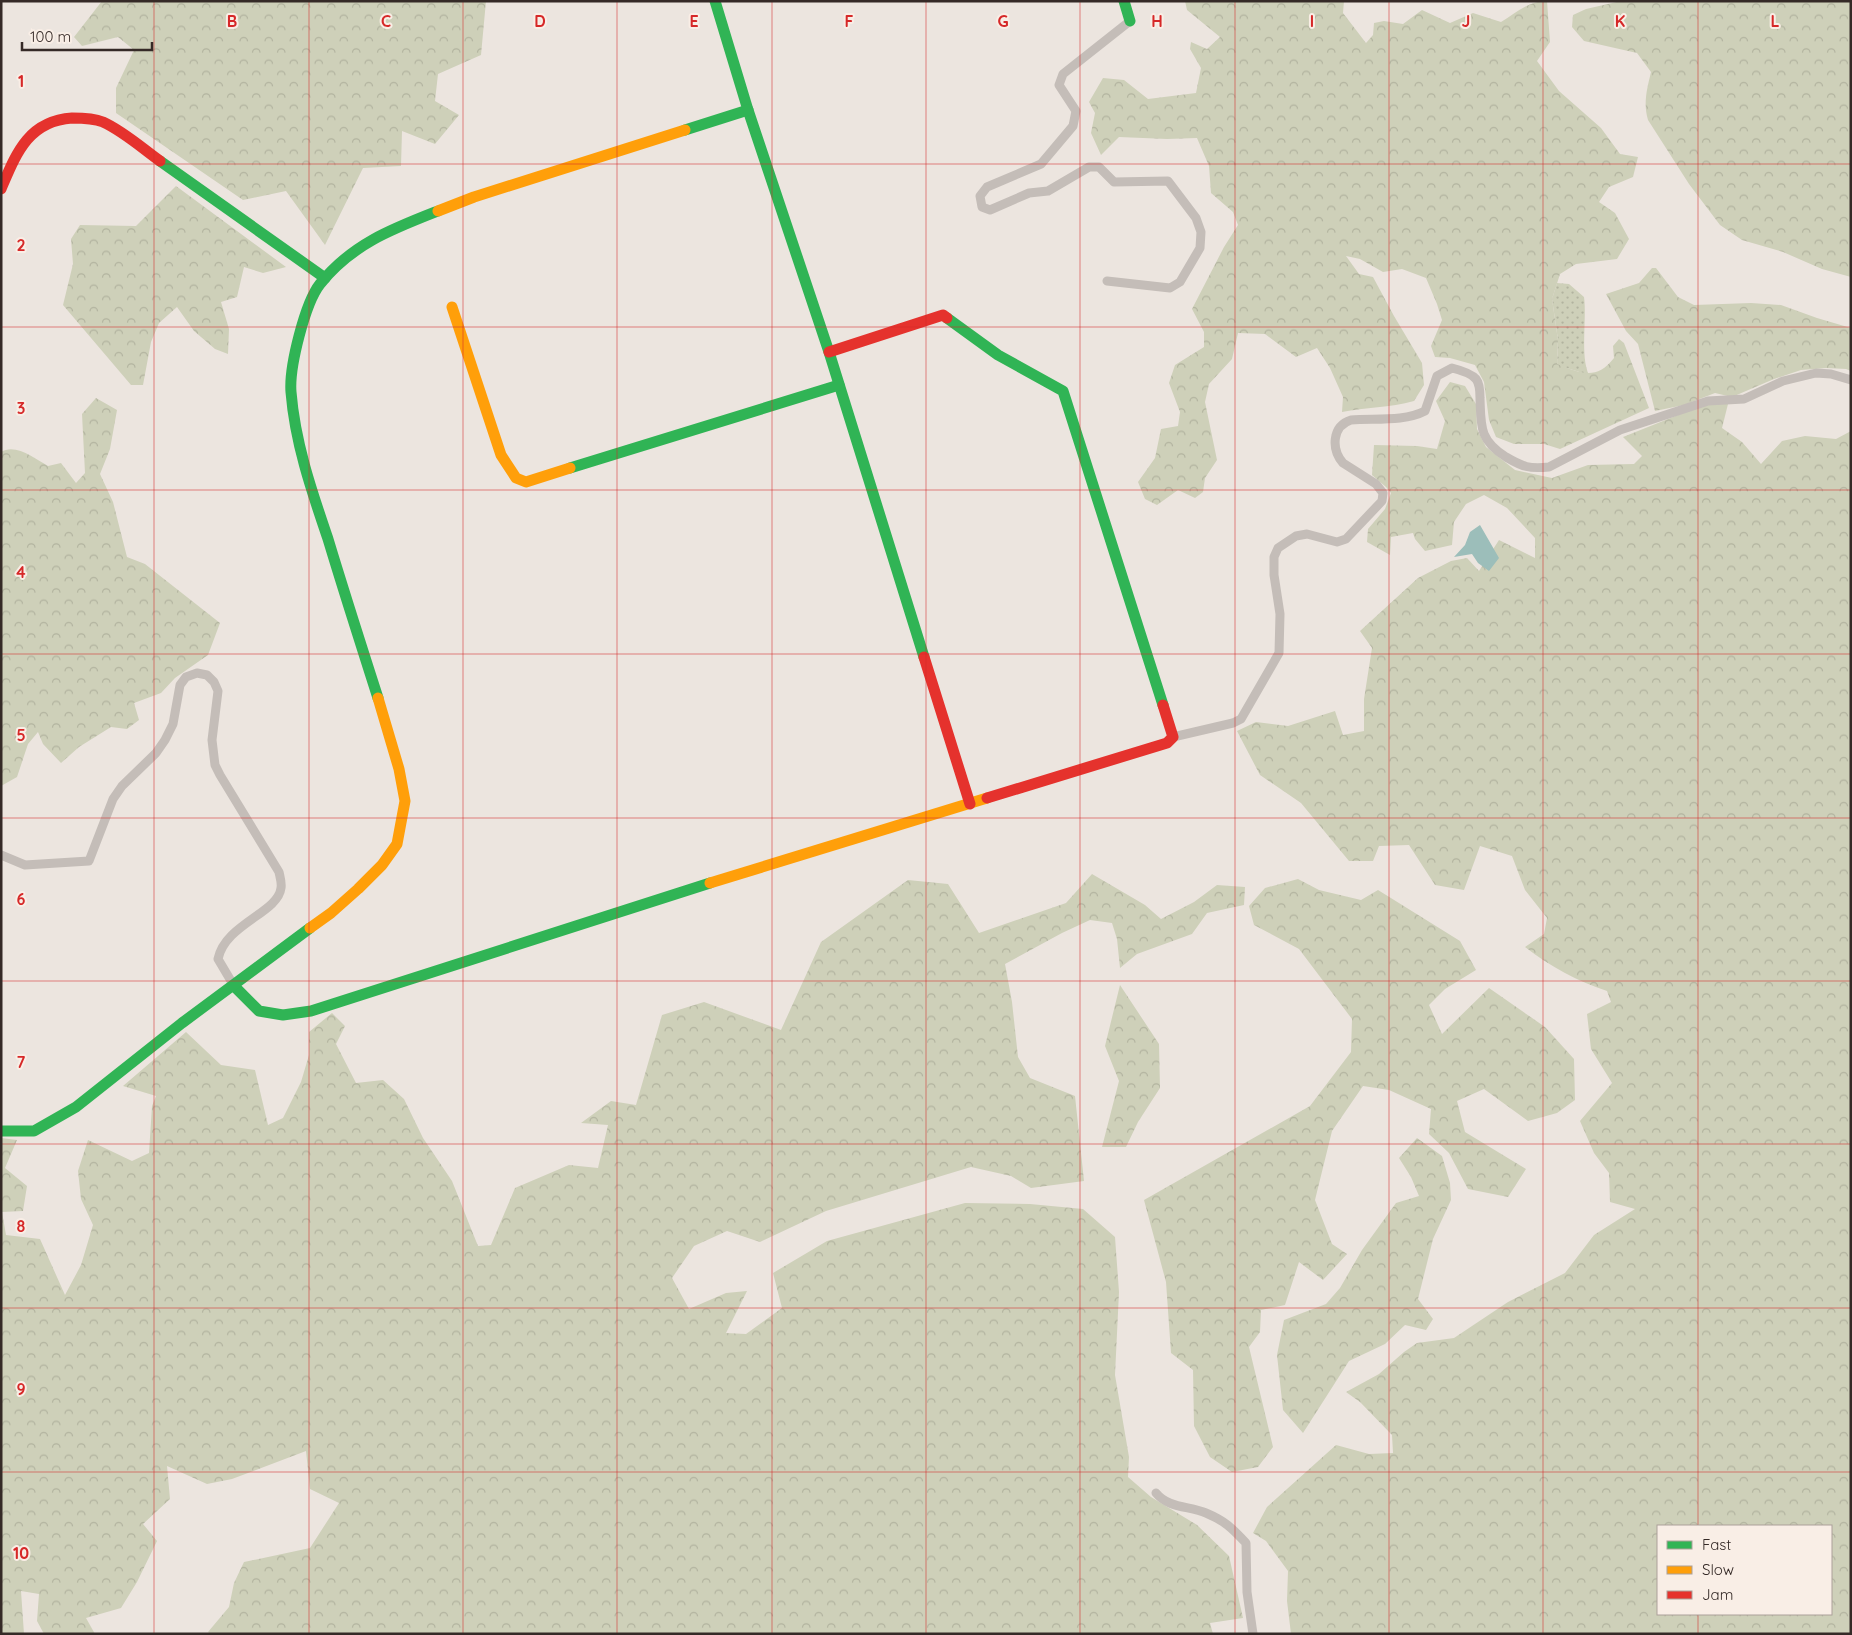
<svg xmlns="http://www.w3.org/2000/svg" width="1852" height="1635" font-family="Quicksand,sans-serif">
<defs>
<pattern id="grass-dots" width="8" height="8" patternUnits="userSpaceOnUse" patternTransform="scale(1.25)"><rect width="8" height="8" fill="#ced0b9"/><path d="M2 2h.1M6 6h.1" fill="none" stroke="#b2b39f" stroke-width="1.8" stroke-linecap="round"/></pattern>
<pattern id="forest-crowns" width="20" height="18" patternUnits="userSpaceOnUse" patternTransform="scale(1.25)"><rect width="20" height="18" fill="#ced0b9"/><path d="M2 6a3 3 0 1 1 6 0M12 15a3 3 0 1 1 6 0" fill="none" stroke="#b2b39f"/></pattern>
</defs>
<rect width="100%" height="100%" fill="#ece5df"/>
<path fill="url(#grass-dots)" d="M1557,283L1569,284L1584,297C1587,319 1580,356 1589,375L1557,365L1558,340L1552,299Z"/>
<g fill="url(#forest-crowns)" fill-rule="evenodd">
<path d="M102,1H486L481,55L438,74L435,101L459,115L435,144L402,131L401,166L363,168L325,245L286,191L243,200L116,113V88L134,50L118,37L82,46L74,37Z"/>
<path d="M1185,1H1344L1343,13L1366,43L1373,35L1374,23L1384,21L1403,24L1422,10L1450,23L1473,13L1501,22C1516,13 1528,1 1547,1L1550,42L1537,61L1559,91L1601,128L1620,154L1638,157L1633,177L1609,187L1599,202L1615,213L1629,239L1617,259L1576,264L1560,274L1552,299L1558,340L1557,364C1581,373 1596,381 1614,358L1613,346L1619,339L1624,343L1649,408L1560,449L1544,444H1514L1496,437L1489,420L1484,382L1475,365L1450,358L1435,357L1431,346L1442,320L1437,304L1426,278L1402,269L1383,272L1360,259L1346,256L1359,274L1373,277L1394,316L1422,363L1424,385L1414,401C1390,408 1365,407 1342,412L1343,397L1330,368L1317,348L1296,357L1265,334L1238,333L1232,359L1209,384L1205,402L1217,460L1205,478L1203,492L1195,498L1178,490L1157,505L1145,499L1138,482L1155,458L1161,429L1178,426L1180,412L1169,383L1175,365L1204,347V332L1192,309L1224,247L1238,225L1233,212L1211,193L1209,166L1197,138L1167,139L1119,137L1101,155L1091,133L1095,113L1089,102L1103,78L1124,80L1148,99L1196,93L1201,68L1190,49L1191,42L1207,49L1220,37L1187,10Z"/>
<path d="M1621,1H1851V277L1822,269L1783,252L1742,240L1720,225L1689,184L1648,120C1643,103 1647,89 1651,72L1637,53L1584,41L1572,27L1573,15L1586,9Z"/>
<path d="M176,186L286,267L263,273L244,267L237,297L221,302L229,329L228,354L215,349L194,331L177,307L159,323L151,342L143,385H131L63,305L73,264L71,239L80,225L136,226Z"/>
<path d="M1652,268H1656L1678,297L1694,305L1751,303L1781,305L1817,318L1851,328V371L1846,369L1826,368L1801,370L1774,379L1732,397L1715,393L1684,405L1655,411L1638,344L1626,331L1606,294L1639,283Z"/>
<path d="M1450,382L1465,386L1476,404L1477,429L1486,447L1515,470L1552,478L1588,465L1634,464L1642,456L1623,437L1698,407L1717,403L1728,404L1722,428L1742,442L1761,464L1782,441L1805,436L1836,439L1851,431V1634H1291L1287,1601L1288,1571L1266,1541L1253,1533L1267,1507L1336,1445L1369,1454L1393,1453L1392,1435L1360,1402L1346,1392L1379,1374L1404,1352L1417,1343L1454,1338L1508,1302L1565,1273L1594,1235L1635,1209L1610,1202L1609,1173L1594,1153L1580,1121L1612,1083L1591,1049L1587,1014L1611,1002L1607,991C1577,981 1551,967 1525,947L1544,934L1547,918L1525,890L1512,856L1480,846L1464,890L1435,885L1409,845L1379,846L1373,861H1349L1301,803L1260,775L1237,731L1256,722L1288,726L1335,711L1343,735L1364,731V699L1372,648L1360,631L1418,578L1451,561L1467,558L1479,571L1499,540L1535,558V538L1507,508L1484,495L1466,504L1454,522L1452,545L1425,551L1415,539L1413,533L1391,537L1390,555L1367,542L1368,529L1385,509L1391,493L1386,487L1372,475L1374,445L1417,446L1437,449L1445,421L1436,401ZM1658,1526H1831V1614H1658Z"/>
<path d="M96,398L117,410L110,449L100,474L113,502L127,557L145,564L220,623L208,655L175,678L161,693L134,703L139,720L127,729L111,727L79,747L61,763L43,744L38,732L28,744L17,777L1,786V452C16,443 35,459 48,466L61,463L76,483L85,473L82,414Z"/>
<path d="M1092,874L1145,905L1161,919L1194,902L1217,885L1245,887L1244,905L1207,913L1192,934L1137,954L1120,968L1117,939L1112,923L1090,920L1062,933L1005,964L1012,1002L1018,1057L1030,1078L1075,1096L1084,1181L1031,1188L1011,1176L971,1167L826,1211L760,1242L727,1231L694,1246L672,1278L689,1309L726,1293L747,1291L726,1333L746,1334L782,1308L773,1273L827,1241L965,1203L1030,1204L1083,1209L1115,1237L1119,1292L1115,1375L1129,1457L1128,1477L1151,1497L1197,1525L1229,1556L1243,1618L1210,1623L1213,1634H210L208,1632L229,1607L234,1583L244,1562L310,1548L339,1503L310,1489L306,1451L232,1479L207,1484L167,1466L170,1499L143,1524L157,1541L137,1582L121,1608L86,1618L95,1634H44L37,1621L39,1594L21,1591L24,1634H1V1138L17,1140L5,1168L27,1186L23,1211L2,1212L6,1235L40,1239L65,1295L81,1265L93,1225L81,1199L78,1171L88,1140L132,1161L149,1153L152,1106L156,1096L123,1086L186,1032L221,1065L255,1070L268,1125L283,1118L301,1082L309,1055V1032L332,1013L345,1026L336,1044L356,1083L383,1080L404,1099L423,1138L452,1181L478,1246L491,1245L515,1188L569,1165L598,1168L608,1125L581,1123L611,1101L636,1105L662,1015L704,1002L781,1030L821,942L908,880L948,884L979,933L1066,903Z"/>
<path d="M1298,879L1319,890L1361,900L1378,890L1460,941L1476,970L1445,989L1429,1005L1442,1034L1489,988L1545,1027L1574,1059L1575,1100L1557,1113L1528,1121L1484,1089L1457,1101L1465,1132L1526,1169L1508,1197L1468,1189L1449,1153L1429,1134L1431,1109L1389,1090L1363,1086L1332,1131L1315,1200L1332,1244L1347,1254L1323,1280L1299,1262L1285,1305L1261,1310L1260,1332L1249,1347L1273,1447L1258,1467L1232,1472L1210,1457L1194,1426L1193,1370L1171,1353L1166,1282L1144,1200L1310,1106L1351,1052L1352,1019L1299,949L1254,925L1249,906L1265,888Z"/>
<path d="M1120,985L1159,1044L1160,1088L1138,1122L1126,1147H1102L1119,1081L1105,1046Z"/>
<path d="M1417,1138L1442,1156L1450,1183L1451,1200L1433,1239L1418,1299L1433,1319L1426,1330L1405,1325L1385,1344L1349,1361L1303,1433L1283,1410L1277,1355L1284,1320L1326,1304L1340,1288L1362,1250L1396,1203L1419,1196L1411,1177L1399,1158Z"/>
</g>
<path fill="#9cbeba" d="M1480,525L1499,558L1489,571L1478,563L1472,554L1454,557L1465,545L1470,532Z"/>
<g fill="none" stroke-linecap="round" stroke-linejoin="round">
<g stroke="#c4bdb8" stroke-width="9">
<path d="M1107,281L1170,288L1180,282L1200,248L1201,232L1196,218L1168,181L1114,182L1099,167H1089L1048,191L1029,193L990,210L982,207L980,196L987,187L1041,164L1073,126L1076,111L1059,85L1063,74L1130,21"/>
<path d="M1173,737L1233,723L1241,719L1279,653L1280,614L1274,575V557L1278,548L1296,536L1307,534L1337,542L1346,539L1382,501L1383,493L1376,484L1343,463C1331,449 1332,426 1351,420C1374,418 1404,422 1425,411L1437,376L1452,368C1460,370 1471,373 1476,379C1480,384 1480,392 1480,398C1481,426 1479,440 1506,457C1523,467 1529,469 1549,467L1620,430L1708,401L1744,399L1783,381L1816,373L1831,374L1851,380"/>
<path d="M1,855L25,865L89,861L113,799L122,786L156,753L165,740L173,724L180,685L186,677L197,673L207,675L214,682L218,691L212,740L215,765L220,775L279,872C280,877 282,883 281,888C278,913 225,924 218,959L234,986"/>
<path d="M1156,1493C1168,1508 1189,1506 1206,1513C1225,1521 1232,1528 1246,1543L1247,1592L1253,1634"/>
</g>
<g stroke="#30b455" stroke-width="11">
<path d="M715,1L748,110L829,352L924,657"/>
<path d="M1124,1L1130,21"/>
<path d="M685,130L748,110"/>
<path d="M160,161L325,278"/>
<path d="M947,318L998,355L1063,391L1163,705"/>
<path d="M570,468L839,385"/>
<path d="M378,698C361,645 344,592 328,539C312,492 295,443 291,392C289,367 305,303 320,284C352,244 392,229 438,211"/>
<path d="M234,986L259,1011L283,1015L311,1011L710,883"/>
<path d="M1,1131H34L76,1107L182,1023L310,928"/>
</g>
<g stroke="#ff9f0a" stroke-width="11">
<path d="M438,211L474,197L685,130"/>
<path d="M452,307L501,455L516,478L526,482L570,468"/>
<path d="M710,883L987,798"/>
<path d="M310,928L331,913L358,889L382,865L397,844L405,801L399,769L378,698"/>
</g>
<g stroke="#e5322d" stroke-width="11">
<path d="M1,189C16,154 28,121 72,118C82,118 93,118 103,122C123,131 142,148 160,161"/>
<path d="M829,352L943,315L947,318"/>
<path d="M924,657L970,804"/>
<path d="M987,798L1167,743L1173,737L1163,705"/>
</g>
</g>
<path fill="none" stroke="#d62828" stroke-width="1" stroke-opacity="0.55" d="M154,1V1634M309,1V1634M463,1V1634M617,1V1634M772,1V1634M926,1V1634M1080,1V1634M1235,1V1634M1389,1V1634M1543,1V1634M1698,1V1526M1,164H1851M1,327H1851M1,490H1851M1,654H1851M1,818H1851M1,981H1851M1,1144H1851M1,1308H1851M1,1472H1851M1698,1614V1634"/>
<g font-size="16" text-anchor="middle" font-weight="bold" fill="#d62828" stroke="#f9eee6" stroke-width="4" stroke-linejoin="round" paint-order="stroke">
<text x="232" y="27">B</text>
<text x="386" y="27">C</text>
<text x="540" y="27">D</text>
<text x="694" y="27">E</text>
<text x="849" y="27">F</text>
<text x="1003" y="27">G</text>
<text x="1157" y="27">H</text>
<text x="1312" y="27">I</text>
<text x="1466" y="27">J</text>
<text x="1620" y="27">K</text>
<text x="1775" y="27">L</text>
<text x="21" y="87">1</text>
<text x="21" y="251">2</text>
<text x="21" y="414">3</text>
<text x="21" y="578">4</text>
<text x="21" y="741">5</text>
<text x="21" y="905">6</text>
<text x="21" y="1068">7</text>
<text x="21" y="1232">8</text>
<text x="21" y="1395">9</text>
<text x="21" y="1559">10</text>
</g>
<rect width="1852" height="1635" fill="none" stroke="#352a27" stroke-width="5"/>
<rect x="1657" y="1525" width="175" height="90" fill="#f9eee6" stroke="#aba09a"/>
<rect x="1667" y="1541" width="25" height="8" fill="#30b455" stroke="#aba09a"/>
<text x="1702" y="1550" font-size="15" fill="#352a27">Fast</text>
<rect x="1667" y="1566" width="25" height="8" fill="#ff9f0a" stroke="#aba09a"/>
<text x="1702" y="1575" font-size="15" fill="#352a27">Slow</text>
<rect x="1667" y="1591" width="25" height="8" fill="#e5322d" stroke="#aba09a"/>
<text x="1702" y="1600" font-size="15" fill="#352a27">Jam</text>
<path d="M22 42v8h130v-8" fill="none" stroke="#352a27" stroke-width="2.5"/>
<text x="30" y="42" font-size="15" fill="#352a27" stroke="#f9eee6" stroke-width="4" paint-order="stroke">100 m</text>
</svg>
